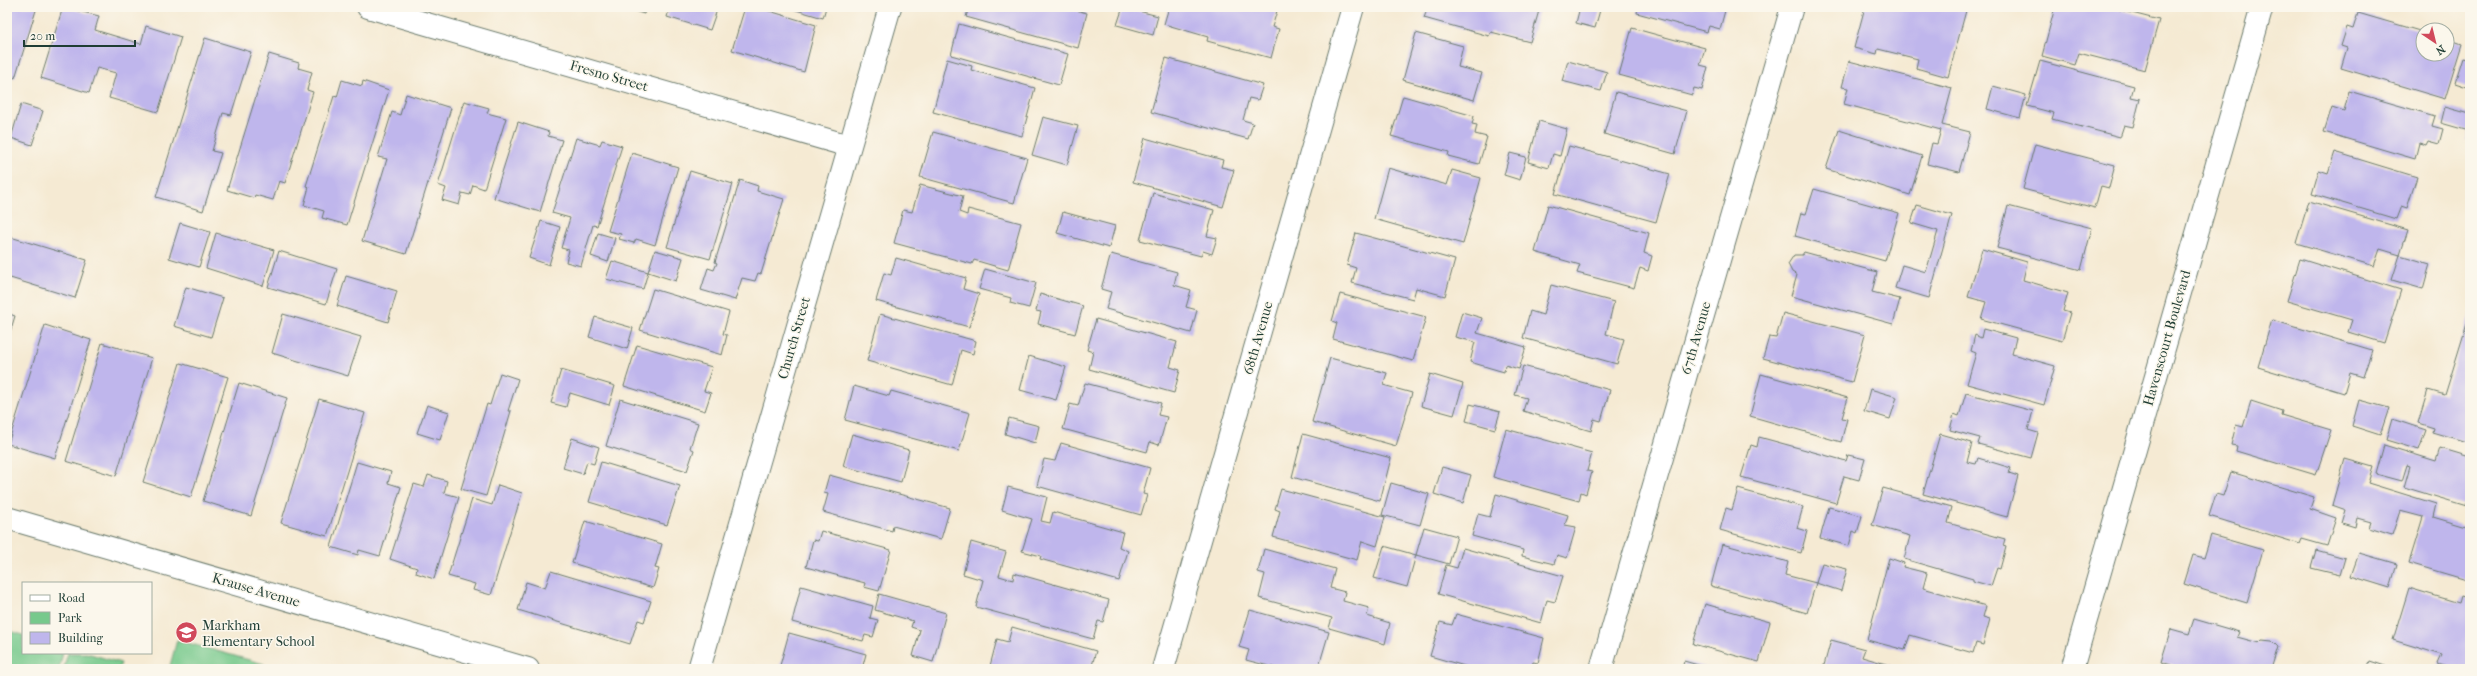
<svg xmlns="http://www.w3.org/2000/svg" width="2477" height="676" font-family="'IM FELL French Canon',serif">
<rect width="100%" height="100%" fill="#fbf7ec"/>
<filter id="ink" filterUnits="userSpaceOnUse"><feTurbulence type="fractalNoise" baseFrequency=".025" numOctaves="2"/><feDisplacementMap in="SourceGraphic" scale="8" xChannelSelector="R" yChannelSelector="G"/><feConvolveMatrix kernelMatrix="1 2 1 2 8 2 1 2 1" color-interpolation-filters="sRGB"/></filter>
<filter id="wash" filterUnits="userSpaceOnUse"><feTurbulence type="fractalNoise" baseFrequency=".012" numOctaves="4" result="noise"/><feDisplacementMap in="SourceGraphic" scale="16" xChannelSelector="R" yChannelSelector="G"/><feGaussianBlur stdDeviation="0.9" result="paint"/><feColorMatrix in="noise" values="0 0 0 0 0 0 0 0 0 0 0 0 0 0 0 0 0 1.4 0 .05"/><feComposite in="paint" operator="in"/></filter>
<g filter="url(#wash)">
<rect width="100%" height="100%" fill="#f5ead3"/>
<g fill="#77c98c" stroke="#4b8360">
<path d="M7,630L23,635V653H63L59,669H7Z"/>
<path d="M177,640L264,664L263,669H169Z"/>
<path d="M68,653H87L121,663L119,669H63Z"/>
</g>
<g id="blocks">
<g fill="#bfb6ec">
<path d="M7,7H37L15,78L7,75Z"/>
<path d="M63,7L99,16L95,30L141,44L146,26L181,37L158,112L109,98L116,73L97,68L89,93L41,78Z"/>
<path d="M621,7H646L644,14Z"/>
<path d="M670,7H718L710,30L667,17Z"/>
<path d="M745,7H756L816,25L804,72L732,50Z"/>
<path d="M786,7H826L823,18Z"/>
<path d="M969,7H1064L1087,13L1078,48L966,17Z"/>
<path d="M1123,7L1158,16L1153,35L1117,25Z"/>
<path d="M1169,7H1261L1277,11L1272,27L1279,29L1271,58L1207,41L1208,37L1164,24Z"/>
<path d="M1428,7H1540L1530,42L1491,32L1489,36L1424,18Z"/>
<path d="M1580,7L1600,10L1595,28L1576,23Z"/>
<path d="M1638,7H1726L1720,29L1709,26L1707,32L1637,13Z"/>
<path d="M1865,7H1967L1948,77L1916,68L1918,59L1878,49L1877,54L1854,48Z"/>
<path d="M2055,7H2109L2159,20L2145,70L2079,53L2075,65L2042,56Z"/>
<path d="M2358,13L2423,32V54H2447V31L2453,33L2451,40L2462,44L2445,99L2341,68L2347,48L2341,46L2347,27L2353,29Z"/>
<path d="M959,24L1068,54L1059,85L951,55Z"/>
<path d="M2430,26L2442,30H2429Z"/>
<path d="M1632,28L1705,48L1700,65L1708,67L1702,90L1694,88L1692,95L1619,75Z"/>
<path d="M1416,33L1463,46L1458,67L1482,73L1474,100L1403,80Z"/>
<path d="M205,38L251,52L231,115L223,113L212,151L221,153L203,211L156,197Z"/>
<path d="M269,54L299,63L298,68L312,72L307,90L313,92L285,183L279,181L273,200L255,195L254,198L227,190Z"/>
<path d="M1166,58L1263,85L1258,100L1249,98L1243,120L1253,123L1248,139L1151,112Z"/>
<path d="M2463,58L2470,60V88L2455,83Z"/>
<path d="M947,59L972,66L971,70L1035,88L1022,136L933,112Z"/>
<path d="M1568,61L1607,72L1601,91L1562,81Z"/>
<path d="M1849,61L1952,88L1942,125L1970,132L1959,172L1927,164L1932,143L1937,144L1941,130L1844,104L1848,88L1842,87Z"/>
<path d="M2040,61L2134,86L2131,97L2140,99L2133,127L2124,125L2120,137L2052,119L2054,113L2027,106Z"/>
<path d="M342,80L362,86L363,81L389,90L347,225L322,218L324,211L304,205L309,187L306,186L334,96L337,97Z"/>
<path d="M1993,86L2026,95L2020,118L1987,109Z"/>
<path d="M2349,91L2435,116L2432,126L2443,129L2439,144L2428,141L2426,145L2419,143L2415,159L2324,132L2332,107L2344,111Z"/>
<path d="M1616,92L1687,111L1675,154L1604,134Z"/>
<path d="M406,94L451,108L406,254L362,241L387,159L378,157L392,112L400,115Z"/>
<path d="M1403,96L1474,116L1472,124L1477,125L1475,134L1487,137L1479,164L1448,156L1449,152L1391,136Z"/>
<path d="M464,101L489,108L487,113L506,118L484,189L473,185L470,195L462,193L459,205L442,200L446,188L438,185Z"/>
<path d="M21,104L43,111L32,145L11,138Z"/>
<path d="M2445,107L2470,114V142L2466,141L2469,131L2441,123Z"/>
<path d="M1043,117L1078,126L1067,165L1032,155Z"/>
<path d="M1539,121L1567,129L1560,156L1553,154L1549,168L1528,162Z"/>
<path d="M518,122L549,132L548,136L562,140L540,212L494,198Z"/>
<path d="M1839,130L1922,156L1910,195L1826,169Z"/>
<path d="M933,132L1027,158L1014,203L920,177Z"/>
<path d="M576,138L600,145L602,140L622,146L597,226L593,225L581,266L566,262L569,250L561,248L570,218L552,213Z"/>
<path d="M1145,138L1223,160L1221,167L1234,170L1223,207L1133,182Z"/>
<path d="M2035,144L2115,165L2109,188L2101,186L2095,208L2023,189Z"/>
<path d="M1569,146L1670,174L1656,222L1555,194Z"/>
<path d="M2335,152L2417,177L2407,208L2401,206L2396,219L2312,194L2319,170L2328,173Z"/>
<path d="M632,153L678,167L655,245L636,239L634,243L619,239L621,234L608,231Z"/>
<path d="M1510,153L1526,157L1520,180L1504,175Z"/>
<path d="M1388,168L1447,185L1452,170L1481,178L1463,244L1374,219Z"/>
<path d="M690,171L733,184L710,259L667,247Z"/>
<path d="M740,180L758,186L757,191L784,199L761,274L758,273L755,281L742,278L735,300L701,290L708,268L714,270L717,263L715,262Z"/>
<path d="M920,185L963,196L959,212L967,215L968,209L1021,223L1008,270L974,260L972,264L894,243L903,210L912,212Z"/>
<path d="M1814,189L1899,213L1885,261L1795,236L1801,213L1806,214Z"/>
<path d="M1153,193L1214,210L1207,236L1217,238L1212,254L1203,251L1201,256L1140,240Z"/>
<path d="M2309,201L2408,230L2400,255L2380,249L2374,266L2296,243Z"/>
<path d="M1548,205L1649,233L1644,253L1652,256L1648,271L1640,268L1634,288L1577,273L1580,265L1535,252Z"/>
<path d="M1917,205L1952,215L1929,298L1895,288L1902,265L1926,272L1938,231L1911,223Z"/>
<path d="M2008,206L2092,228L2081,270L1997,248Z"/>
<path d="M1063,212L1115,226L1109,248L1057,233Z"/>
<path d="M541,221L560,227L549,265L529,258Z"/>
<path d="M180,223L210,232L199,267L169,258Z"/>
<path d="M216,233L274,250L263,286L206,268Z"/>
<path d="M598,233L615,238L608,262L591,256Z"/>
<path d="M1356,233L1455,260L1445,296L1416,288L1413,299L1352,283L1356,268L1347,265Z"/>
<path d="M7,236L87,260L75,298L7,277Z"/>
<path d="M1982,249L2027,262L2023,280L2068,293L2063,311L2070,313L2062,341L1981,319L1986,302L1968,297Z"/>
<path d="M655,250L683,258L676,281L648,272Z"/>
<path d="M279,251L337,269L326,304L268,287Z"/>
<path d="M1804,252L1877,272L1872,292L1900,299L1893,324L1791,296L1797,275L1792,272L1788,264L1794,255H1802Z"/>
<path d="M1111,254L1177,272L1174,285L1191,290L1186,307L1197,310L1191,333L1106,309L1111,292L1101,289Z"/>
<path d="M2400,255L2430,264L2423,289L2392,280Z"/>
<path d="M896,258L966,278L963,289L979,294L969,327L876,301L884,273L891,275Z"/>
<path d="M2300,259L2401,290L2384,343L2348,332L2352,320L2287,301Z"/>
<path d="M612,261L648,272L643,289L606,279Z"/>
<path d="M985,269L1036,283L1029,308L1010,303L1011,298L979,289Z"/>
<path d="M346,276L397,291L388,322L337,306Z"/>
<path d="M1551,285L1614,302L1606,334L1624,339L1617,364L1523,338L1530,311L1543,315Z"/>
<path d="M186,287L223,298L211,337L174,326Z"/>
<path d="M653,289L729,312L723,334L727,335L722,355L640,330Z"/>
<path d="M1040,294L1083,306L1075,334L1038,324L1041,312L1036,311Z"/>
<path d="M1340,294L1426,317L1413,361L1333,339L1337,323L1332,321Z"/>
<path d="M1462,312L1482,318L1477,333L1526,347L1519,369L1505,365L1504,372L1470,362L1475,342L1455,337Z"/>
<path d="M7,313L15,316L7,342Z"/>
<path d="M1783,313L1865,335L1852,382L1763,358L1769,337L1776,338Z"/>
<path d="M283,314L361,337L348,376L272,353Z"/>
<path d="M880,314L976,341L973,354L961,350L952,385L867,361Z"/>
<path d="M2470,314V443L2433,432L2434,428L2418,423L2428,390L2445,395Z"/>
<path d="M595,317L633,328L627,349L589,337Z"/>
<path d="M1096,319L1177,342L1170,367L1180,370L1174,393L1089,369L1093,352L1087,350Z"/>
<path d="M2272,320L2372,350L2363,377L2350,373L2344,393L2258,367Z"/>
<path d="M45,325L91,340L55,458L8,444Z"/>
<path d="M1983,329L2016,338L2012,354L2055,366L2044,405L1967,384L1976,353L1971,351L1975,335L1981,338Z"/>
<path d="M102,343L152,358L116,476L66,461Z"/>
<path d="M637,345L712,367L704,391L711,393L705,411L624,386Z"/>
<path d="M1029,356L1066,367L1056,400L1020,390Z"/>
<path d="M1330,358L1387,373L1383,385L1412,393L1396,446L1312,422Z"/>
<path d="M180,363L228,377L191,497L143,482Z"/>
<path d="M1523,366L1610,390L1601,421L1594,419L1591,431L1523,411L1527,398L1515,395Z"/>
<path d="M561,370L615,386L609,405L570,393L566,407L551,403Z"/>
<path d="M500,373L518,379L508,411H511L486,496L461,489L487,404L490,405Z"/>
<path d="M1430,374L1463,384L1454,415L1421,406Z"/>
<path d="M1761,374L1848,398L1842,418L1847,419L1841,442L1750,416Z"/>
<path d="M239,383L287,398L251,516L203,501Z"/>
<path d="M1085,383L1161,403L1158,415L1167,417L1159,445L1150,442L1147,452L1063,429L1070,404L1078,406Z"/>
<path d="M854,386L889,396L891,391L970,413L959,451L845,420Z"/>
<path d="M1870,389L1897,397L1890,419L1864,411Z"/>
<path d="M1966,393L2033,411L2028,430L2038,433L2031,458L1978,444L1980,438L1950,430L1954,414L1959,416Z"/>
<path d="M319,399L365,413L327,536L281,523Z"/>
<path d="M620,399L698,423L690,448L694,450L687,471L606,446Z"/>
<path d="M2359,400L2389,408L2380,435L2352,426Z"/>
<path d="M2251,401L2282,411L2281,415L2331,430L2316,475L2236,451L2237,446L2231,445L2236,425L2243,427Z"/>
<path d="M1470,404L1500,412L1495,429L1466,421Z"/>
<path d="M427,405L449,412L440,440L417,433Z"/>
<path d="M1009,418L1039,426L1035,443L1005,434Z"/>
<path d="M2392,419L2426,430L2419,450L2386,440Z"/>
<path d="M1506,429L1592,453L1587,471L1592,472L1586,494L1581,492L1579,501L1493,477Z"/>
<path d="M852,434L909,450L901,482L843,466Z"/>
<path d="M1303,434L1391,458L1380,501L1292,477Z"/>
<path d="M1940,434L1972,443L1967,462L1976,464L1978,458L2011,468L2009,473L2018,476L2007,517L1923,494Z"/>
<path d="M1759,437L1846,461L1848,455L1865,459L1859,480L1844,476L1836,503L1741,477L1751,445L1757,447Z"/>
<path d="M572,438L599,447L594,464L587,462L583,474L563,468Z"/>
<path d="M1061,443L1150,468L1143,494L1147,495L1141,515L1037,486L1044,459L1055,461Z"/>
<path d="M2384,445L2436,461L2440,448L2470,457V507L2404,487L2410,466L2407,465L2402,481L2376,474Z"/>
<path d="M2345,459L2373,467L2368,483L2436,504L2433,517L2470,528V581L2409,563L2423,517L2400,511L2392,535L2369,528L2371,522L2357,518L2355,527L2342,523L2346,510L2332,505Z"/>
<path d="M357,462L391,472L388,483L401,487L380,556L359,550L358,555L331,547Z"/>
<path d="M601,462L680,486L667,525L589,502Z"/>
<path d="M1442,467L1471,475L1463,503L1434,494Z"/>
<path d="M2231,472L2314,497L2310,509L2336,518L2327,546L2302,539L2300,544L2209,516L2216,494L2223,496Z"/>
<path d="M428,475L447,481L444,493L459,497L434,579L416,573L417,568L390,559L414,484L424,487Z"/>
<path d="M829,475L950,508L941,539L893,526L892,531L823,512L828,494L824,493Z"/>
<path d="M1391,483L1429,494L1420,525L1382,515Z"/>
<path d="M498,485L522,493L491,595L473,590L475,584L448,576L472,499L492,505Z"/>
<path d="M1008,487L1047,497L1041,521L1050,523L1053,512L1123,532L1119,547L1128,551L1119,581L1040,559L1041,556L1022,551L1032,519L1002,510Z"/>
<path d="M1883,488L1952,507L1948,523L2005,539L2003,546L2006,547L2000,569L1997,568L1991,586L1973,581V579L1904,559L1910,536L1872,525Z"/>
<path d="M1281,489L1385,517L1377,546L1362,541L1357,560L1273,537L1280,511L1275,509Z"/>
<path d="M1738,489L1803,507L1797,528L1807,531L1801,553L1720,530L1726,508L1732,510Z"/>
<path d="M1496,494L1568,515L1565,525L1576,527L1567,558L1557,555L1554,564L1522,556L1523,550L1472,536L1478,514L1490,517Z"/>
<path d="M1829,507L1862,516L1857,533L1853,531L1849,546L1820,538Z"/>
<path d="M585,521L662,544L655,568L659,569L653,588L572,563Z"/>
<path d="M1424,527L1457,536L1449,564L1416,555L1407,587L1374,578L1384,546L1416,555Z"/>
<path d="M821,531L891,550L879,591L864,587L865,583L806,567L813,540L818,541Z"/>
<path d="M2211,535L2263,550L2247,603L2184,584L2193,555L2204,558Z"/>
<path d="M971,542L1006,552L999,576L1013,580L1014,573L1109,600L1103,622L1098,621L1093,639L976,607L983,580L963,574Z"/>
<path d="M1722,544L1788,562L1785,575L1816,583L1807,613L1711,586Z"/>
<path d="M1463,548L1563,576L1555,602L1547,600L1541,623L1438,594L1446,565L1457,568Z"/>
<path d="M1264,549L1335,569L1330,588L1345,592L1343,601L1369,608L1367,616L1390,623L1385,644L1329,628L1332,618L1259,598L1265,574L1258,572Z"/>
<path d="M2316,550L2345,558L2340,575L2311,568Z"/>
<path d="M2359,553L2397,564L2390,588L2351,576Z"/>
<path d="M1889,558L1904,563L1903,567L1927,573L1923,588L1986,606L1983,617L1990,619L1983,645L1976,643L1973,653L1910,635L1905,650L1867,640Z"/>
<path d="M1822,563L1847,569L1841,591L1816,583Z"/>
<path d="M551,571L651,601L644,622L638,620L630,644L518,610L526,582L545,588Z"/>
<path d="M801,586L873,606L870,618L878,620L873,637L865,635L863,641L792,622Z"/>
<path d="M2409,588L2459,603L2461,596L2470,599V669H2454L2438,664L2442,655L2393,640Z"/>
<path d="M879,594L946,613L933,662L913,656L920,630L911,627L913,621L875,610Z"/>
<path d="M1705,604L1770,622L1759,662L1693,644Z"/>
<path d="M1250,610L1329,632L1318,669H1280L1246,660L1249,650L1239,647Z"/>
<path d="M1456,614L1544,638L1538,663L1533,662L1531,669H1475L1430,656L1440,622L1452,625Z"/>
<path d="M2194,619L2239,632L2237,637L2259,643L2262,640L2272,641L2278,647L2271,669H2185L2161,662L2171,629L2189,634Z"/>
<path d="M1012,627L1096,651L1091,669H1000L990,666L997,639L1008,642Z"/>
<path d="M789,633L866,654L862,669H779Z"/>
<path d="M1831,640L1865,649L1862,657L1903,669H1823Z"/>
<path d="M1684,661L1712,669H1682Z"/>
<path d="M2370,661L2394,669H2367Z"/>
</g>
</g>
</g>
<g filter="url(#ink)">
<use href="#blocks" fill-opacity="0" stroke="#6a7a6c" stroke-width="1"/>
<g fill="none" stroke-linecap="round" stroke-linejoin="round">
<defs>
<g id="minor">
<path d="M368,7L849,146"/>
<path d="M7,518L528,669"/>
<path d="M699,669L890,7"/>
<path d="M1163,669L1353,7"/>
<path d="M1601,669L1792,7"/>
<path d="M2072,669L2262,7"/>
</g>
</defs>
<use href="#minor" stroke="#6a7a6c" stroke-width="24"/>
<use href="#minor" stroke="#fff" stroke-width="22"/>
</g>
</g>
<defs>
<symbol id="school-disc" viewBox="-11 -11 22 22"><circle r="9.5" fill="#d1495b" stroke="#fbf7ec"/><path d="M0-5L7-2L0 1L-7-2ZM-4 1L0 2.5L4 1V4Q0 6-4 4Z" fill="#fff"/></symbol>
</defs>
<g fill-rule="evenodd">
<use href="#school-disc" x="174" y="620" width="25" height="25"/>
</g>
<g text-anchor="middle" dominant-baseline="central" stroke-width="3" stroke-linejoin="round" paint-order="stroke">
<g font-size="14" fill="#1f3d34" stroke="#fbf7ec">
<text transform="translate(609 76) rotate(16)">Fresno Street</text>
<text transform="translate(794 338) rotate(-74)">Church Street</text>
<text transform="translate(1258 338) rotate(-74)">68th Avenue</text>
<text transform="translate(1696 338) rotate(-74)">67th Avenue</text>
<text transform="translate(2167 338) rotate(-74)">Havenscourt Boulevard</text>
<text transform="translate(256 590) rotate(16)">Krause Avenue</text>
</g>
<g font-size="14" fill="#1f3d34" stroke="#fbf7ec" text-anchor="start">
<text x="202" y="625">Markham<tspan x="202" dy="16">Elementary School</tspan></text>
</g>
</g>
<rect width="2477" height="676" fill="none" stroke="#fbf7ec" stroke-width="24"/>
<rect x="22" y="582" width="130" height="72" fill="#fbf7ec" stroke="#a3ada2"/>
<rect x="30" y="595" width="20" height="6" fill="#ffffff" stroke="#a3ada2"/>
<text x="58" y="602" font-size="12" fill="#1f3d34">Road</text>
<rect x="30" y="612" width="20" height="12" fill="#77c98c" stroke="#a3ada2"/>
<text x="58" y="622" font-size="12" fill="#1f3d34">Park</text>
<rect x="30" y="632" width="20" height="12" fill="#bfb6ec" stroke="#a3ada2"/>
<text x="58" y="642" font-size="12" fill="#1f3d34">Building</text>
<g transform="translate(2435 42) rotate(145)"><circle r="19" fill="#fbf7ec" stroke="#a3ada2"/>
<path d="M0-3L7 15L0 10L-7 15Z" fill="#d1495b"/>
<text y="-6" font-size="11" font-weight="bold" text-anchor="middle" fill="#1f3d34">N</text>
</g>
<path d="M24 40v6h111v-6" fill="none" stroke="#1f3d34" stroke-width="2"/>
<text x="30" y="40" font-size="12" fill="#1f3d34" stroke="#fbf7ec" stroke-width="3" paint-order="stroke">20 m</text>
</svg>
